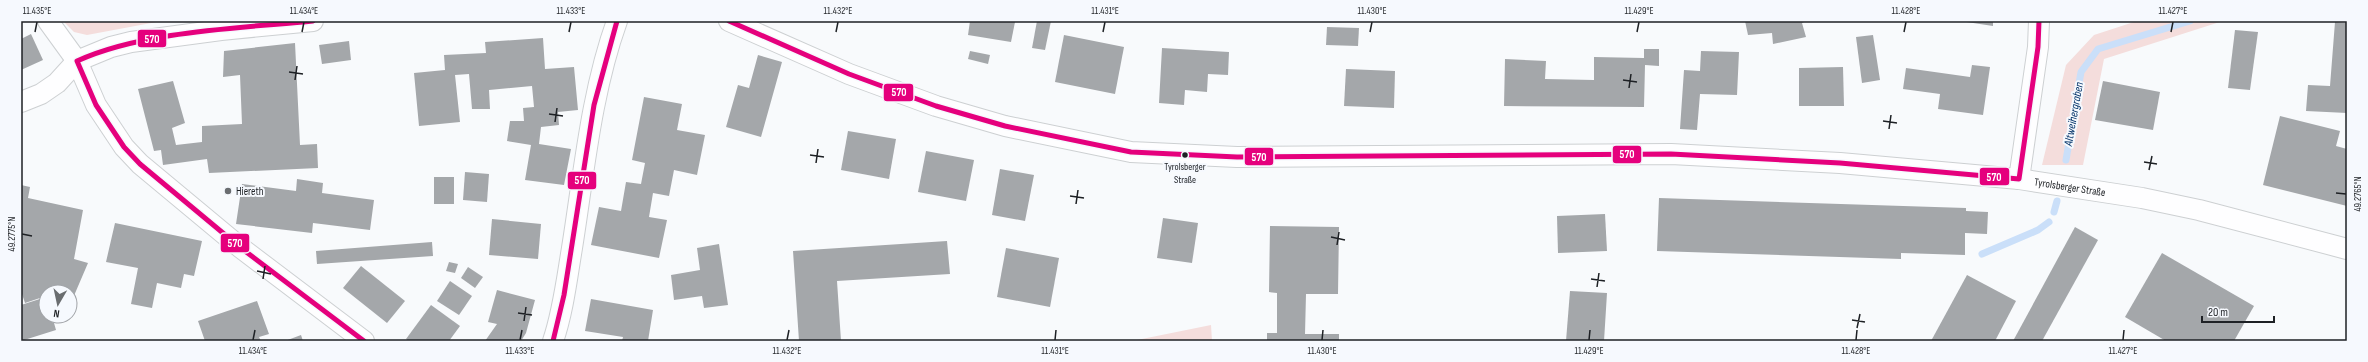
<svg xmlns="http://www.w3.org/2000/svg" width="2368" height="362" font-family="'Sofia Sans Condensed',sans-serif">
<rect width="100%" height="100%" fill="#f8fafc"/>
<g fill="#f4dddc">
<path d="M63,21H162L87,35L74,32Z"/>
<path d="M2137,21H2223L2104,59L2083,165H2042L2066,65L2094,35Z"/>
<path d="M1211,325L1212,341H1132Z"/>
</g>
<g fill="none" stroke-linecap="round" stroke-linejoin="round">
<g stroke="#cadff9" stroke-width="7">
<path d="M2066,160L2081,72L2098,49L2190,21"/>
<path d="M2054,212L2057,201"/>
<path d="M1982,254L2038,230L2049,222"/>
</g>
</g>
<g fill="#a4a7aa">
<path d="M970,21L1015,22L1011,42L968,35Z"/>
<path d="M1037,21H1051L1045,50L1032,48Z"/>
<path d="M1745,21H1806L1802,23L1806,37L1773,44L1772,33L1748,35Z"/>
<path d="M1960,21H1993V26Z"/>
<path d="M2335,22L2347,23V113L2306,111L2308,85L2330,86Z"/>
<path d="M1327,27L1359,28L1358,46L1326,45Z"/>
<path d="M2235,30L2258,32L2250,90L2228,88Z"/>
<path d="M31,34L43,60L21,70V39Z"/>
<path d="M1064,35L1124,47L1115,94L1055,82Z"/>
<path d="M1873,35L1880,80L1862,83L1856,37Z"/>
<path d="M543,38L545,69L574,67L578,110L558,112L559,125L541,127L539,144L571,149L564,185L525,180L531,145L507,141L510,121H524L523,108L534,107L532,86L489,90L490,109H472L469,74L455,75L460,122L419,126L414,73L445,70L444,55L486,53L485,42Z"/>
<path d="M349,41L351,60L322,64L319,45Z"/>
<path d="M295,43L300,145L317,144L318,168L209,173L207,159L163,165L161,150L154,151L138,89L173,81L185,123L172,128L176,145L202,142V126L242,124L240,75L223,77L224,51Z"/>
<path d="M1162,48L1229,52L1228,75L1208,74L1207,92L1185,90L1184,105L1159,103Z"/>
<path d="M1644,49H1659V66L1645,65L1644,107L1504,106L1505,59L1546,61L1545,79L1594,80V57L1644,58Z"/>
<path d="M970,51L990,55L988,64L968,59Z"/>
<path d="M1701,51L1739,52L1737,95L1700,94L1697,130L1680,129L1684,70L1700,71Z"/>
<path d="M758,55L782,62L761,137L726,127L738,85L749,88Z"/>
<path d="M1972,65L1990,67L1983,115L1938,109L1940,94L1903,89L1906,68L1970,77Z"/>
<path d="M1843,67L1844,106H1799V68Z"/>
<path d="M1346,69L1395,71L1394,108L1344,106Z"/>
<path d="M2103,81L2160,92L2153,130L2095,120Z"/>
<path d="M644,97L682,104L677,130L705,135L697,175L674,170L669,196L653,193L649,217L667,220L659,258L591,245L599,207L621,211L626,182L641,184L645,163L632,160Z"/>
<path d="M2280,116L2340,131L2336,146L2347,149V206L2263,185Z"/>
<path d="M848,131L896,139L889,179L841,170Z"/>
<path d="M926,151L974,160L966,201L918,192Z"/>
<path d="M1000,169L1034,175L1025,221L992,215Z"/>
<path d="M465,172L489,174L487,202L463,200Z"/>
<rect x="434" y="177" width="20" height="27"/>
<path d="M297,179L323,183L322,193L374,200L370,230L313,223L312,233L236,224L242,184L296,191Z"/>
<path d="M21,185L30,187L28,198L83,210L74,259L88,263L73,298L70,297V292H46V296L25,303L21,291Z"/>
<path d="M1659,198L1966,208V211L1988,212L1987,234L1965,233V255L1901,253V259L1657,251Z"/>
<path d="M1605,214L1607,251L1558,253L1557,216Z"/>
<path d="M1163,218L1198,223L1192,263L1157,258Z"/>
<path d="M492,219L541,224L538,259L489,255Z"/>
<path d="M115,223L202,241L194,276L184,274L181,288L157,283L152,308L131,304L138,268L106,262Z"/>
<path d="M1270,226L1339,227L1338,294H1306L1305,334H1339V341H1267V333H1277V293L1269,292Z"/>
<path d="M2075,227L2098,240L2042,341H2013Z"/>
<path d="M947,241L950,274L837,281L841,341H799L793,251Z"/>
<path d="M432,242L433,256L317,264L316,251Z"/>
<path d="M719,244L728,305L704,308L702,296L674,300L671,275L700,270L697,248Z"/>
<path d="M1006,248L1059,258L1050,307L997,297Z"/>
<path d="M2162,253L2254,306L2234,341H2166L2125,317Z"/>
<path d="M449,262L458,264L455,273L446,271Z"/>
<path d="M361,266L405,301L387,323L343,288Z"/>
<path d="M468,267L483,277L475,288L461,278Z"/>
<path d="M1967,275L2016,301L1995,341H1931Z"/>
<path d="M450,281L472,296L459,315L437,301Z"/>
<path d="M497,290L535,300L526,333L521,341H485L497,324L488,322Z"/>
<path d="M1570,291L1607,293L1604,341H1566Z"/>
<path d="M46,297V316H52L56,330L21,341V305Z"/>
<path d="M591,299L653,310L648,341H622L623,337L585,331Z"/>
<path d="M257,301L269,334L259,337L261,341H205L198,321Z"/>
<path d="M431,305L460,326L449,341H409L406,339Z"/>
<path d="M301,335L303,341H285Z"/>
</g>
<g fill="none" stroke-linecap="round" stroke-linejoin="round">
<defs>
<g id="minor">
<path d="M48,21L77,61L96,105L124,147L140,164L241,248L364,341"/>
<path id="s1" d="M729,21L849,74L936,106L1005,126L1131,152L1237,157L1671,154L1840,163L2019,179L2142,198L2199,210L2347,249"/>
<path d="M21,102L41,94L57,83L77,61L111,47L131,42L221,30L313,21"/>
<path d="M2019,179L2038,47L2039,21"/>
<path d="M553,341C563,312 567,278 572,248C584,173 591,93 617,21"/>
</g>
</defs>
<use href="#minor" stroke="#cdd0d2" stroke-width="22"/>
<use href="#minor" stroke="#fefeff" stroke-width="20"/>
<defs>
<g id="bus-1">
<path d="M313,21C241,28 142,31 77,61L96,105L124,147L140,164L241,248L364,341"/>
<path d="M729,21L849,74L936,106L1005,126L1131,152L1237,157L1671,154L1840,163L2019,179L2038,47L2039,21"/>
<path d="M553,341L564,295L594,105L617,21"/>
</g>
</defs>
<use href="#bus-1" stroke="#f6f9fe" stroke-width="8"/>
<use href="#bus-1" stroke="#e5007d" stroke-width="5"/>
</g>
<path fill="none" stroke="#1e2125" stroke-width="1.5" d="M35,32L37,22M302,32L304,22M569,32L571,22M836,32L838,22M1103,32L1105,22M1370,32L1372,22M1637,32L1639,22M1904,32L1906,22M2171,32L2173,22M289,72L303,74M295,80L297,66M1623,80L1637,82M1629,88L1631,74M549,114L563,116M1883,121L1897,123M555,122L557,108M1889,129L1891,115M810,155L824,157M2144,162L2157,164M816,163L818,149M2149,170L2152,156M2336,193L2346,194M1070,196L1084,198M1076,204L1078,190M22,234L32,236M1331,237L1345,240M1337,245L1339,232M257,271L271,274M263,279L265,266M1591,279L1605,281M1597,287L1599,273M518,313L532,315M1852,320L1865,322M524,321L526,307M1857,328L1860,314M253,340L255,330M520,340L522,330M787,340L789,330M1055,340L1056,330M1322,340L1323,330M1589,340L1590,330M1856,340L1857,330M2123,340L2124,330"/>
<circle fill="#1e2125" stroke="#f6f9fe" stroke-width="1.5" cx="1185" cy="155" r="3.5"/>
<circle fill="#6a6d70" stroke="#f6f9fe" stroke-width="1.5" cx="228" cy="191" r="4"/>
<g text-anchor="middle" dominant-baseline="central" stroke-width="4" stroke-linejoin="round" paint-order="stroke">
<g font-size="10" fill="#1e2125" stroke="#f6f9fe">
<text x="1185" y="167">Tyrolsberger<tspan x="1185" dy="13">Straße</tspan></text>
</g>
<g font-size="11" fill="#1e2125" stroke="#f6f9fe">
<text stroke="none"><textPath href="#s1" startOffset="1365">Tyrolsberger Straße</textPath></text>
</g>
<g font-size="11" fill="#1e2125" stroke="#f6f9fe" text-anchor="start">
<text x="236" y="191">Hiereth</text>
</g>
<g font-size="12" font-style="italic" fill="#08376c" stroke="#f6f9fe">
<text transform="translate(2074 114) rotate(-80)">Altweihergraben</text>
</g>
</g>
<g stroke="#f6f9fe" stroke-width="1.5">
<rect x="137" y="29" width="30" height="19" rx="4" fill="#e5007d"/>
<rect x="883" y="83" width="31" height="19" rx="4" fill="#e5007d"/>
<rect x="1612" y="145" width="30" height="19" rx="4" fill="#e5007d"/>
<rect x="1244" y="147" width="30" height="19" rx="4" fill="#e5007d"/>
<rect x="1979" y="167" width="31" height="19" rx="4" fill="#e5007d"/>
<rect x="567" y="171" width="30" height="19" rx="4" fill="#e5007d"/>
<rect x="220" y="233" width="30" height="20" rx="4" fill="#e5007d"/>
</g>
<g font-size="11" text-anchor="middle" font-weight="bold" fill="#fff">
<text x="152" y="43">570</text>
<text x="899" y="96">570</text>
<text x="1627" y="158">570</text>
<text x="1259" y="161">570</text>
<text x="1994" y="181">570</text>
<text x="582" y="184">570</text>
<text x="235" y="247">570</text>
</g>
<rect width="2368" height="362" fill="none" stroke="#f6f9fe" stroke-width="44"/>
<g transform="translate(58 304) rotate(189)"><circle r="19" fill="#f6f9fe" stroke="#a0a3a7"/>
<path d="M0-3L7 15L0 10L-7 15Z" fill="#6a6d70"/>
<text y="-6" font-size="11" font-weight="bold" text-anchor="middle" fill="#1e2125">N</text>
</g>
<path d="M2202 316v6h72v-6" fill="none" stroke="#1e2125" stroke-width="2"/>
<text x="2208" y="316" font-size="12" fill="#1e2125" stroke="#f6f9fe" stroke-width="3" paint-order="stroke">20 m</text>
<rect x="22" y="22" width="2324" height="318" fill="none" stroke="#1e2125" stroke-width="1.5"/>
<g font-size="10" text-anchor="middle" fill="#1e2125">
<text x="37" y="14">11.435°E</text>
<text x="304" y="14">11.434°E</text>
<text x="571" y="14">11.433°E</text>
<text x="838" y="14">11.432°E</text>
<text x="1105" y="14">11.431°E</text>
<text x="1372" y="14">11.430°E</text>
<text x="1639" y="14">11.429°E</text>
<text x="1906" y="14">11.428°E</text>
<text x="2173" y="14">11.427°E</text>
<text transform="translate(2357 194) rotate(-90)" y="4">49.2765°N</text>
<text transform="translate(11 234) rotate(-90)" y="4">49.2775°N</text>
<text x="253" y="354">11.434°E</text>
<text x="520" y="354">11.433°E</text>
<text x="787" y="354">11.432°E</text>
<text x="1055" y="354">11.431°E</text>
<text x="1322" y="354">11.430°E</text>
<text x="1589" y="354">11.429°E</text>
<text x="1856" y="354">11.428°E</text>
<text x="2123" y="354">11.427°E</text>
</g>
</svg>
